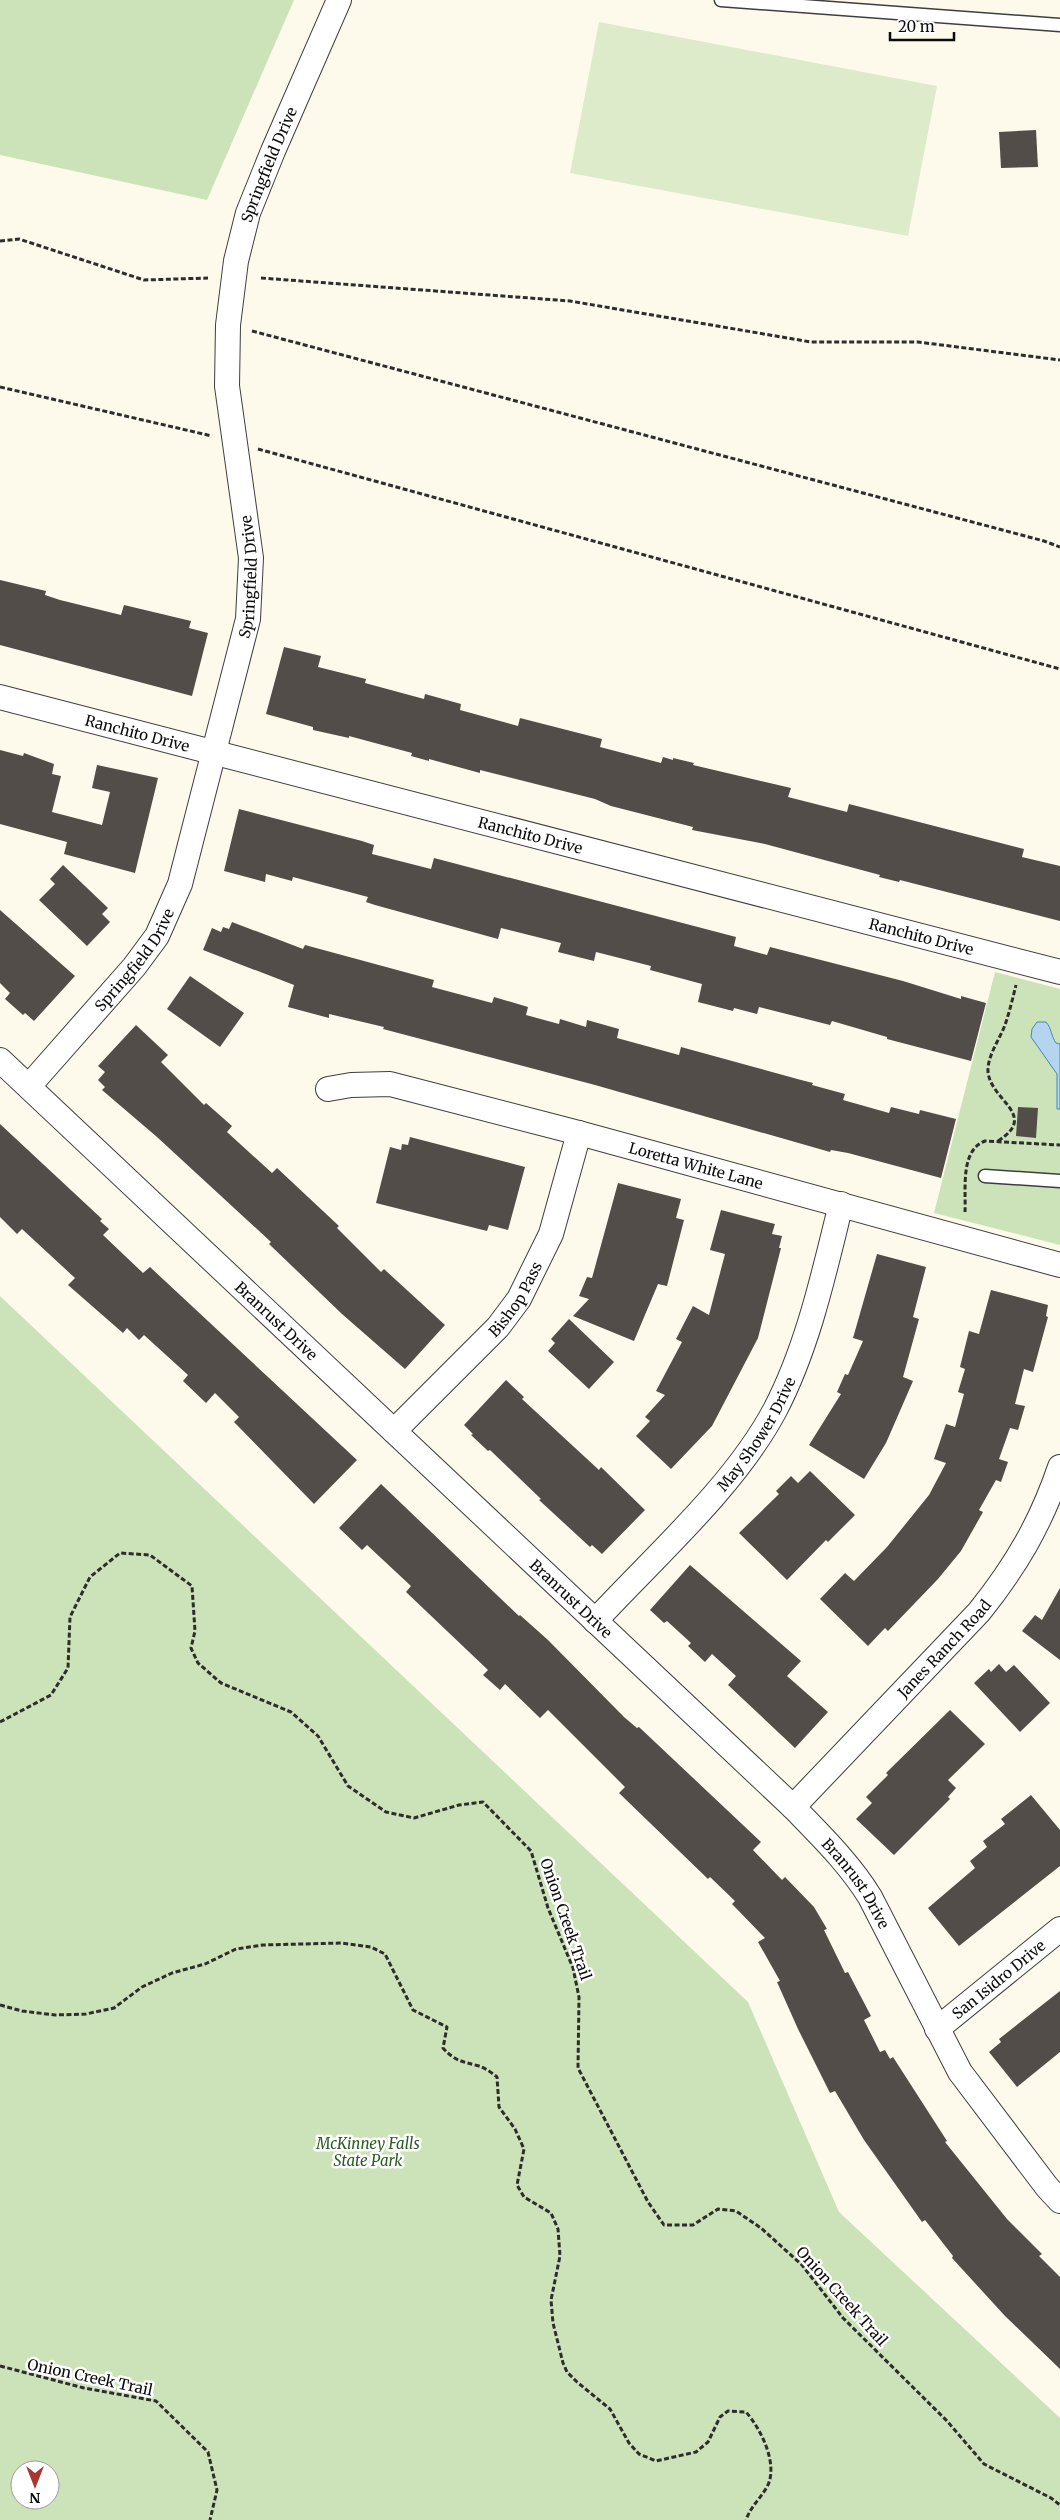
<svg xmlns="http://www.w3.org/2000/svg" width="1060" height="2520" font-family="Merriweather,serif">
<rect width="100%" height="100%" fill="#fdfaeb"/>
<g fill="#cce3b9" fill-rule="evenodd">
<path d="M0,0H294L207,200L0,155Z"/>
<path d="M995,972L1060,989V1245L934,1213Z"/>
<path d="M0,1296L748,2002L839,2212L1060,2418V2520H0ZM20,2470H50V2500H20Z"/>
</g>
<path fill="#ddebca" d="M599,22L937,86L908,236L570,173Z"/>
<path fill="#b5d5ee" stroke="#4585bd" d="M1037,1022H1046C1052,1029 1051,1036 1056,1043L1060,1044V1109H1057V1074L1031,1037L1032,1029Z"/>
<g fill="#524d48">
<path d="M1036,130L1038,167L1001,168L999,132Z"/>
<path d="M0,580L46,591L45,595L60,600L121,615L124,605L191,621L189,628L208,633L192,696L0,645Z"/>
<path d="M284,647L321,656L318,667L366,679L365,683L424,699L425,694L461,704L460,710L518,726L520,718L602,739L600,747L661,763L663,757L673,760V758L694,763L693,765L791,788L788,797L847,812L849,804L1024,849L1022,857L1060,866V921L900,880L899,882L879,877L880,875L765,844L692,830L693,827L611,806L595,799L480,770V773L429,759V761L411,756L412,753L349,736V738L313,730V727L266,714Z"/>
<path d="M0,750L23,756L24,753L54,764L52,774L61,776L52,812L102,825L110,792L92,788L97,765L158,778L135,873L64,854L67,842L0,824Z"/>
<path d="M239,809L362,841L374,845L372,854L431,869L434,858L736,937L734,946L767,955L770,947L903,981L961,999V996L986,1003L971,1061L887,1039V1037L832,1021L830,1025L759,1007L757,1014L734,1008L733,1011L698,1002L702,984L650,970L651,966L596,952L594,961L558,952L561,943L501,928L498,939L375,905L366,902L368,897L293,877L292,881L266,874L265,882L224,871Z"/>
<path d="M63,865L108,908L102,914L110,922L87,946L39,900L55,884L50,879Z"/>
<path d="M0,910L75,976L34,1021L25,1013L23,1015L5,999L10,993L0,983Z"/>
<path d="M232,922L303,949L305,945L434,980L432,987L492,1003L494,997L528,1007L526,1015L559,1024L560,1019L586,1027L587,1020L619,1029L617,1038L679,1055L681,1047L801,1080L813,1083L812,1085L845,1094L843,1100L889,1113L891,1107L919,1114L920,1110L956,1119L941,1178L848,1153L831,1150L830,1152L595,1085L383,1029L384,1027L329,1014V1018L288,1007L294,985L203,950L212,928L221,932L223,927L229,929Z"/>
<path d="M190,976L244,1013L220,1047L167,1009Z"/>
<path d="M136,1025L168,1055L161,1062L204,1105L206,1103L232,1126L227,1132L272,1173L277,1168L339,1226L337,1228L381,1272L384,1269L445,1325L405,1369L342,1314L269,1244L271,1242L157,1137L102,1090L105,1087L98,1080L105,1072L98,1066Z"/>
<path d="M1018,1107L1038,1108L1036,1138L1016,1136Z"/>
<path d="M0,1124L102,1219L100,1221L109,1229L103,1235L143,1273L150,1267L357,1460L314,1504L234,1422L239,1417L215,1393L206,1403L183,1381L188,1375L144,1335L139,1340L127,1328L123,1333L68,1285L75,1278L22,1229L17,1234L0,1217Z"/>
<path d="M410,1137L525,1167L508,1230L489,1225L487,1231L376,1203L390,1147L401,1150L402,1144L408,1145Z"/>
<path d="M618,1183L681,1199L676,1218L684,1220L667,1286L658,1284L634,1341L573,1316L589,1299L579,1296L587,1277L592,1278Z"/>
<path d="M721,1210L775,1224L772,1234L782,1236L779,1248H781L758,1338L712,1426L671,1469L636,1436L650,1421L645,1417L665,1395L656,1391L682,1342L676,1339L693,1306L709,1315L725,1254L710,1250Z"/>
<path d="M877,1254L926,1267L913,1317L919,1319L903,1377L913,1381L886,1443L864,1479L809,1445L841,1394L837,1392L845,1374L848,1375L863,1341L853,1338Z"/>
<path d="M991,1290L1048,1305L1046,1316L1048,1317L1033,1372L1024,1369L1015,1404L1025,1406L1018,1430L1010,1428L999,1459L1008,1462L1001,1482L996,1480L979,1510L983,1512L961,1551L938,1579L888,1631L885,1628L868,1646L820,1599L845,1573L854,1581L887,1547L929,1495L946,1463L934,1459L946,1424L955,1427L964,1394L958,1392L965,1369L960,1367L969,1331L979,1334Z"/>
<path d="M569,1319L614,1362L589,1389L548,1351L555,1343L551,1339Z"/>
<path d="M506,1380L524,1397L522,1399L599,1470L601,1467L645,1510L602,1554L592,1545L590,1547L539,1500L541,1499L490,1450L488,1451L471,1435L473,1434L464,1425Z"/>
<path d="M810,1471L855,1515L828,1542L826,1540L787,1580L739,1533L779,1494L776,1491L791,1476L798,1483Z"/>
<path d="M381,1484L519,1616L520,1615L548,1640L624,1717L637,1728L639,1727L761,1842L753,1850L782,1880L785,1877L814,1907L827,1929L824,1930L845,1973L848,1972L871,2016L864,2020L880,2052L885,2050L890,2059L893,2057L947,2141L945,2142L1007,2219L1042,2254L1039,2256L1060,2277V2369L1005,2316L952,2258L953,2256L925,2220L922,2222L864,2140L835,2091L830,2093L798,2029L777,1982L780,1981L758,1942L765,1938L732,1904L735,1901L710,1877L708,1879L619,1793L625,1787L548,1710L540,1718L505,1684L500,1690L483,1675L488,1670L406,1592L411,1586L367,1545L362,1550L339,1528Z"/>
<path d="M690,1565L801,1661L787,1676L828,1712L795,1748L728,1685L736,1676L712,1654L705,1662L688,1646L691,1643L667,1621L664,1623L650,1610Z"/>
<path d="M1060,1588V1660L1022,1631L1035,1615L1042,1620Z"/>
<path d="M999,1664L1006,1672L1014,1665L1050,1703L1020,1732L974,1683L989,1669L991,1672Z"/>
<path d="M950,1710L985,1744L948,1780L956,1788L948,1797L950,1799L894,1855L856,1819L872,1803L866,1797L888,1775L886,1773Z"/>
<path d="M1031,1795L1060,1830V1866L959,1946L928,1908L975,1868L970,1861L987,1847L983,1841L1005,1824L1001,1819Z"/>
<path d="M1060,1991V2052L1017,2087L989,2052L1001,2042L999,2039Z"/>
</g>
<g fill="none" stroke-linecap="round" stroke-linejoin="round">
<defs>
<g id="service">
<path d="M721,0L1060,25"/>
<path d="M985,1176L1060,1181"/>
</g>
<g id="minor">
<path id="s1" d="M0,697L1060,972"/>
<path id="s2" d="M0,1060L793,1807C821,1836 849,1863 870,1897L960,2072L1047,2187L1060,2201"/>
<path id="s3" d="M29,1086L134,967L157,936L180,884L248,619L251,558L227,386L228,325L236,261L248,213L273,151L339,0"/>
<path id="s4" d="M328,1089L351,1085L390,1084L579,1133L1060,1265"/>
<path id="s5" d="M394,1431L498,1327L519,1299L551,1234L579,1133"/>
<path id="s6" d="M595,1621C654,1557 734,1487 775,1410C808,1347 824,1273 841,1204"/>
<path id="s7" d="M793,1807L979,1612C1016,1566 1041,1523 1060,1467"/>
<path id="s8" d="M937,2029L1060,1929"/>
</g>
</defs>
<use href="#service" stroke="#3e3e3e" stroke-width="15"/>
<use href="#minor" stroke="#3e3e3e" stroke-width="26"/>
<g stroke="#2d2d2d" stroke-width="3" stroke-dasharray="5 2.5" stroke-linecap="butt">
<path d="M0,241L19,239L144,280L208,278"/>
<path d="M261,278L570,301L811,342H918L1060,360"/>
<path d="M252,331L1044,541L1060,547"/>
<path d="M0,387L212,436"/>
<path d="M258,449L1060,669"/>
<path d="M998,1141C1039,1115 991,1101 988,1072C987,1055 1001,1038 1006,1022C1010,1010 1013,997 1016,985"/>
<path d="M965,1212C966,1189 960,1150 985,1141L1060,1145"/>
<path d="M0,1722L51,1695L68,1668L70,1617L90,1577L120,1553L150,1555L192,1586L195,1631L191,1648L198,1663L221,1683L291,1712L318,1736L348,1786L386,1812L414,1818L459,1805L483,1802L531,1851L548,1908L573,1968L579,1997L578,2068L648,2202L664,2225H693L718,2209L736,2211L761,2228L802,2265L843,2318L947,2421L984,2464L1051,2498L1060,2505"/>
<path d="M0,2005L22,2011L55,2015L86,2014L114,2008L142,1987L172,1973L205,1964L236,1949L263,1945L341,1943L371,1947L385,1954L413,2010L447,2027L443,2048C454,2061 464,2062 479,2066C485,2068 492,2073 497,2077L499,2107L515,2129L524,2149L517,2185L524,2197L551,2213L558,2229L560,2256L551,2300L553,2323L563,2363L567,2372L577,2382L610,2409L629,2443L639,2454L656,2461L696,2452L708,2442L720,2417L728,2411L746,2412C761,2429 779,2465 767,2487C760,2499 751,2506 746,2520"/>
<path d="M0,2366L84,2388L156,2401L208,2452L217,2490L210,2520"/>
</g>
<use href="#service" stroke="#fff" stroke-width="12"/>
<use href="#minor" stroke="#fff" stroke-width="24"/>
</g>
<g text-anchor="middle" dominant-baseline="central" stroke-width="5" stroke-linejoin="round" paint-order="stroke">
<g font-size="15" fill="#0b0b0b" stroke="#fff">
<text stroke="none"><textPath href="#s3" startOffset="990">Springfield Drive</textPath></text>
<text stroke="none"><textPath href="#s3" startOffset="570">Springfield Drive</textPath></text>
<text stroke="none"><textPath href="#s1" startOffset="142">Ranchito Drive</textPath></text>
<text stroke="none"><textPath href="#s1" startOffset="548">Ranchito Drive</textPath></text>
<text stroke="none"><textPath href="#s1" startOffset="952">Ranchito Drive</textPath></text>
<text stroke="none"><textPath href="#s3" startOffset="165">Springfield Drive</textPath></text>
<text stroke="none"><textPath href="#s4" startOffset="379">Loretta White Lane</textPath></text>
<text stroke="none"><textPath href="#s5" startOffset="180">Bishop Pass</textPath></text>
<text stroke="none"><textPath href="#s2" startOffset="380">Branrust Drive</textPath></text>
<text stroke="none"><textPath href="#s6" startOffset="248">May Shower Drive</textPath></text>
<text stroke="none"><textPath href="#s2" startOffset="785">Branrust Drive</textPath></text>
<text stroke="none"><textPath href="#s7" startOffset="219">Janes Ranch Road</textPath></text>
<text stroke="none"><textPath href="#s2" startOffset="1189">Branrust Drive</textPath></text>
<text transform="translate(566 1919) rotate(71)">Onion Creek Trail</text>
<text stroke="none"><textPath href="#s8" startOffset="79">San Isidro Drive</textPath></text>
<text transform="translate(842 2296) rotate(48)">Onion Creek Trail</text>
<text transform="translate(90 2377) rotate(12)">Onion Creek Trail</text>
</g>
<g font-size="15" font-style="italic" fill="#2b5a23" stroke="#fff">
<text x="368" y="2143">McKinney Falls<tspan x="368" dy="17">State Park</tspan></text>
</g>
</g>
<g transform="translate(35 2485) rotate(180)"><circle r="24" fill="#ffffff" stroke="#9d9d9d"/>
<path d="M0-4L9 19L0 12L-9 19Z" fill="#aa3634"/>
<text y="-8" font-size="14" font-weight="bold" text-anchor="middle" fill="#0b0b0b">N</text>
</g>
<path d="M890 32v8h64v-8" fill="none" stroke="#0b0b0b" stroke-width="2.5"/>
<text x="898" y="32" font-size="15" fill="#0b0b0b" stroke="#ffffff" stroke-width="4" paint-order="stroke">20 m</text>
</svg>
